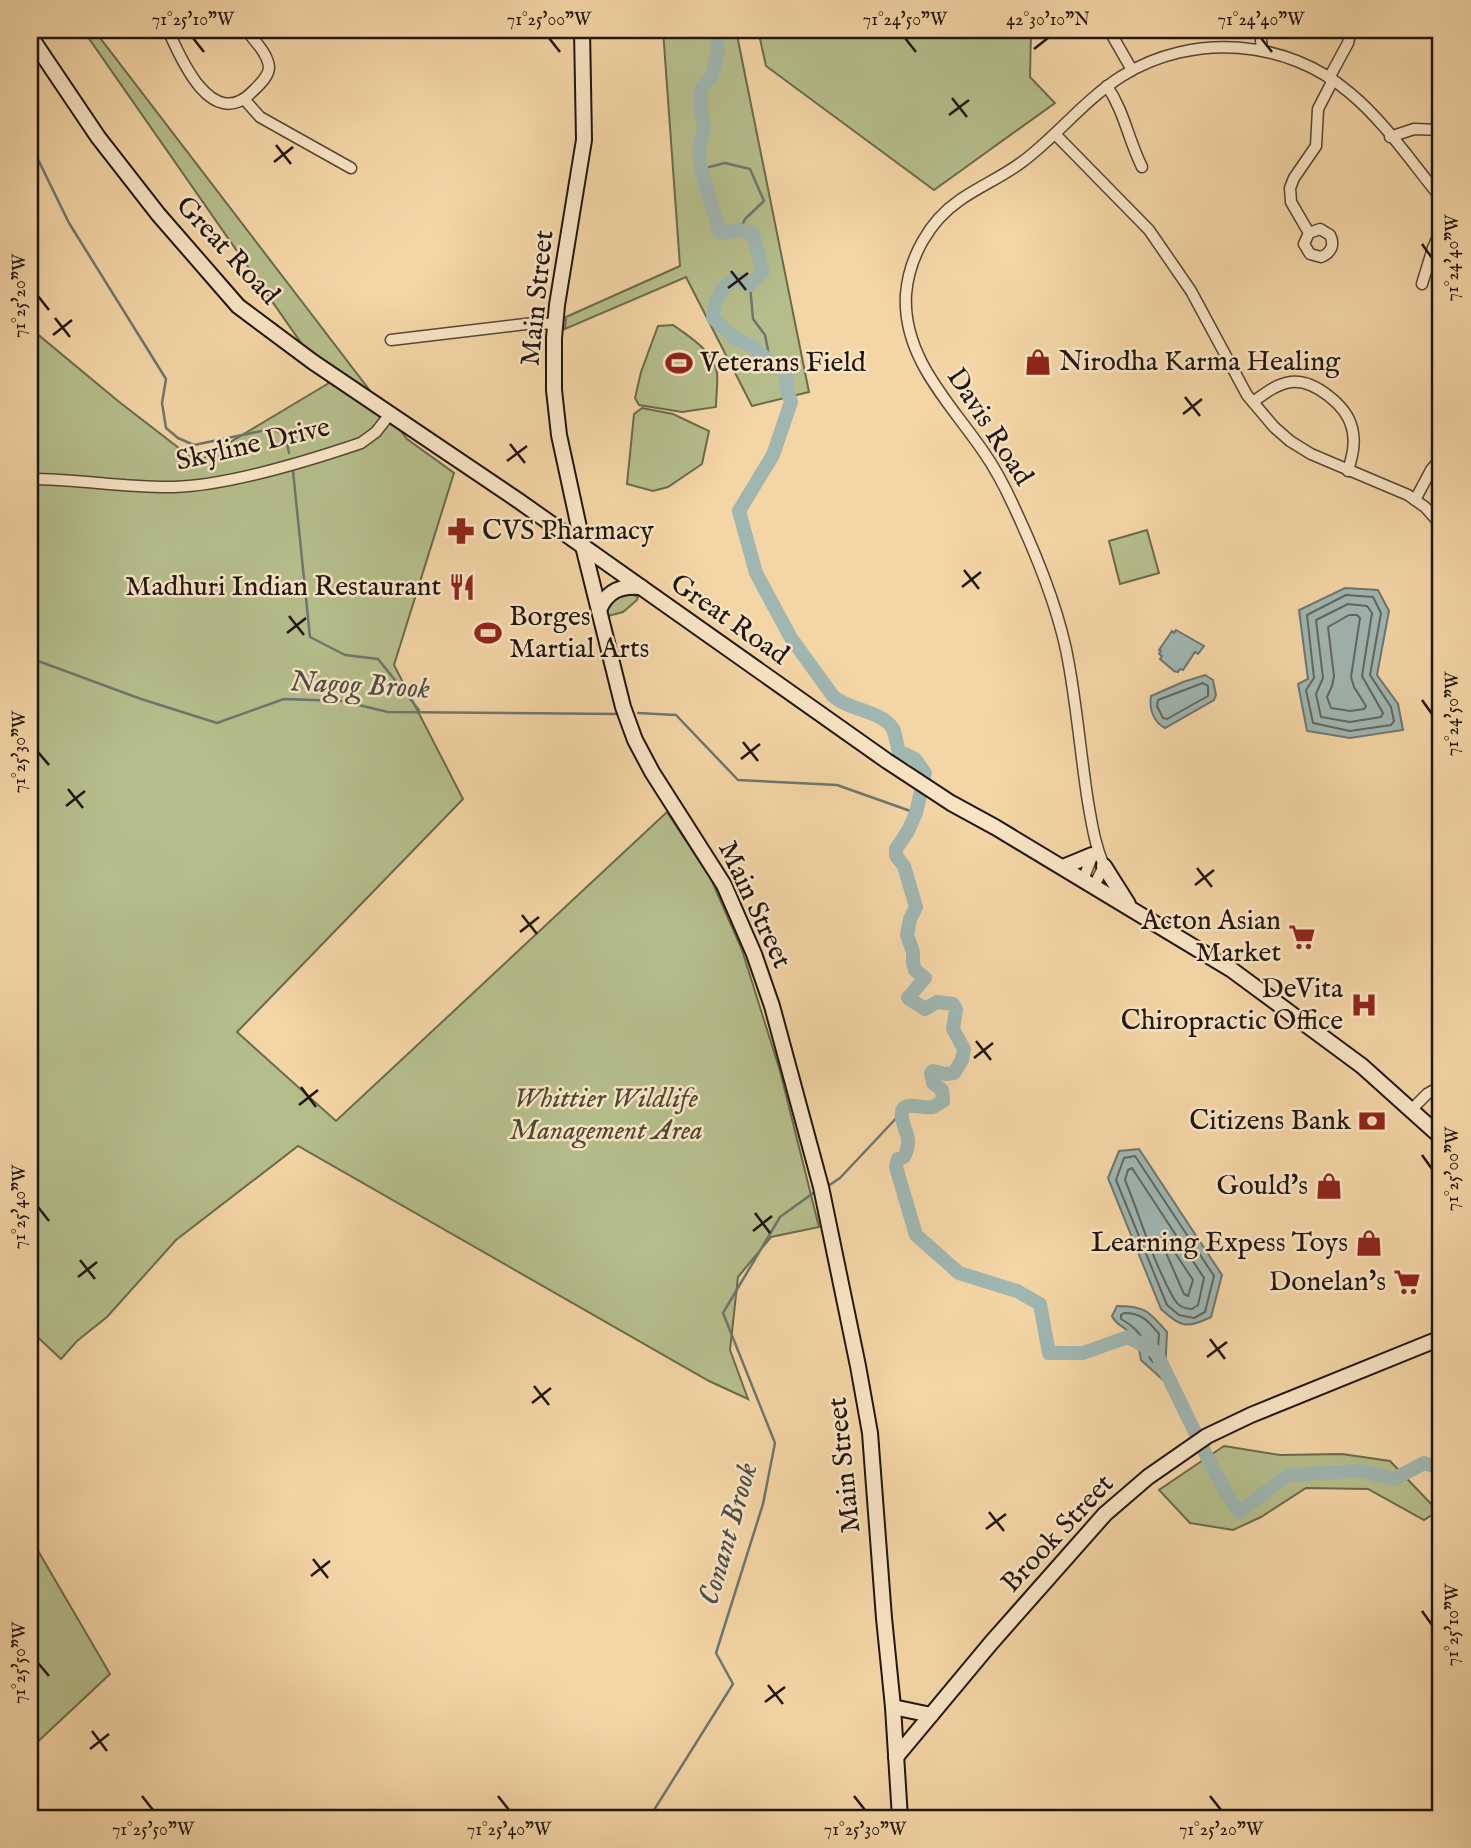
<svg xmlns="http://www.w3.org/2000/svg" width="1471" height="1848" font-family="'IM FELL English',serif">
<rect width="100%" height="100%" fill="#f4d5a6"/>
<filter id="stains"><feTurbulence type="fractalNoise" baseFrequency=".00286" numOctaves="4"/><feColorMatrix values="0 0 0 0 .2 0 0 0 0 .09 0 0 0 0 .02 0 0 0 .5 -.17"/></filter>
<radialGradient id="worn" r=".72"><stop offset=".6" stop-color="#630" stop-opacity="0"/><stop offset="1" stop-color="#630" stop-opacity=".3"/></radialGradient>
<g fill="#b5be8b" stroke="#6a6a4d" stroke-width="2">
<path d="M83,30H94L407,439L454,473L394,665L463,799L237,1032L336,1121L667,812L711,879L742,950L780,1071L819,1227L771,1237L738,1277L730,1350L748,1399L709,1381L298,1146L176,1240L107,1317L77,1341L61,1359L30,1330V328L118,401L197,462L329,383Z"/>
<path d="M663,30H736L809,392L752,406L686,277L565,329L566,317L680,266Z"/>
<path d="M758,30H1031L1030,77L1055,103L934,190L766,66Z"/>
<path d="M673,325C689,336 714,352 717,373C718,384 716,396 716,407L682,412L639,405L635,398L641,372L658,326Z"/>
<path d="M642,408L673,414L709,431L702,464L668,487L653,491L627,484L634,414Z"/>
<path d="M1147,530L1159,573L1120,584L1109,541Z"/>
<path d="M626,592L638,597L637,600L623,612L608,616L607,609L611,599Z"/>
<path d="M1224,1446L1280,1455L1342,1454L1390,1461L1438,1511L1424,1520L1368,1489L1306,1488L1261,1517L1233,1530L1190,1523L1159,1490Z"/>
<path d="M30,1537L110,1674L30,1749Z"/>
</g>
<g fill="#9fb6b1" stroke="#6c7670" stroke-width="2">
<path d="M1345,588L1378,590L1389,611L1377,675L1398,704L1403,730L1350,738L1307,731L1298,684L1308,679L1299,610Z"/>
<path d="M1176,630L1204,646L1198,654L1195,652L1183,670L1180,669L1178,672L1174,671L1160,659L1162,656L1159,654L1161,651L1159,650L1172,631L1174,633Z"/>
<path d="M1205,675L1213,680L1216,695L1214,700L1165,728C1153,722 1149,708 1151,696L1183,682Z"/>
<path d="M1139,1149L1222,1275L1211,1317C1187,1329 1180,1327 1161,1309L1108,1178L1119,1151Z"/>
<path d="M1117,1306C1145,1306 1149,1311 1167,1332L1165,1376L1162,1379L1141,1360C1140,1351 1137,1339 1129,1332C1122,1325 1117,1326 1112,1316Z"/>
</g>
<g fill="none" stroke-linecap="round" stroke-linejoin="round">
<g stroke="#606660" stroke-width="2">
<path d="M1346,595L1373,597L1381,613L1370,675L1391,707L1394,721L1391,725L1350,731L1313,723L1306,690L1314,678L1307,615Z"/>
<path d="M1348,604L1367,606L1372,613L1362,676L1383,713L1381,717L1350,722L1321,717L1316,694L1323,678L1316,620Z"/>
<path d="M1349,615H1357L1360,618L1351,677L1354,687L1366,706L1364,709L1350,711L1331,708L1327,697L1332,686L1334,676L1328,627Z"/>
<path d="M1203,683L1208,686V696L1167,719L1163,718L1157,706L1158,700Z"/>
<path d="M1135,1156L1214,1276L1205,1312L1194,1318L1179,1315L1167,1305L1116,1180L1124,1158Z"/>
<path d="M1132,1168L1204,1278L1198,1305L1192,1309C1185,1309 1178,1306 1174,1299C1153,1262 1141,1219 1125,1180L1128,1170Z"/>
<path d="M1164,1236L1193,1280L1188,1296L1184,1294L1160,1239Z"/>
<path d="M1124,1313C1142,1313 1148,1321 1159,1334L1157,1361L1153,1362C1147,1356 1149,1353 1146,1346C1141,1333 1133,1326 1121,1319V1315Z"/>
</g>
<g stroke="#6c7670" stroke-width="2.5">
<path d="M30,143L69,223L166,379L162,403L166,428L178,438L194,445L271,429C285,432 287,440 289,453"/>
<path d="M701,169L725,163L750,169L764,201L745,219L740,230"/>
<path d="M750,285L753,319L765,335L770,360"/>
<path d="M293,471L310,637L345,655L378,659L419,710"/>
<path d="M30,658L141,699L217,723L284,699L342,701L388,712L618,714"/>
<path d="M638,713L676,715L738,780L837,785L916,813"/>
<path d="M828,1186L840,1178L902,1112"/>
<path d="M649,1818L733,1684L716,1653L763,1504L775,1443L723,1313L780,1217L816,1191"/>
</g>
<path stroke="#9fb6b1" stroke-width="14" d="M716,30L718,52L712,76L701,89V112L704,126L699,151L701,169L720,233L740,230L752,233L763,271L750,285L734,279C719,290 715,300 713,318L733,337L753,347L777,368L786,373L787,390L791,402L773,455L739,511L756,573L791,638L833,696C848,710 883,711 893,729C896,735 896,744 899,751L915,759L925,773L916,813L908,831L896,849V856L904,866L916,907L910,919L907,935L913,952V963L915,970L925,978L908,998L925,1009L937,1002L953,1004L956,1010L953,1029L964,1049L962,1060L954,1073L945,1074L933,1071L931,1073L933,1083L942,1090L943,1101C941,1102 935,1106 933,1107C923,1110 899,1097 902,1118C905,1135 913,1138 904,1157L898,1159L896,1167L916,1235L959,1273L1017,1291L1040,1304L1049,1353H1083L1128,1337L1156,1352L1209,1461L1227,1494L1239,1512L1288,1475L1360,1471L1394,1479L1424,1463L1441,1469"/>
<defs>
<g id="street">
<path d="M168,30C180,57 211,131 251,93C258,86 269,77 269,67C268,54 254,40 246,30"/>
<path d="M1109,30L1132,70"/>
<path d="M1260,30L1262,50"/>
<path d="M1329,78L1348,43L1351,30"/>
<path d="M1107,86C1125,113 1128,139 1142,167"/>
<path d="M244,99L260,117L351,168"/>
<path d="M1055,134L1149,230L1191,291L1247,395L1274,427L1290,441L1311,454L1408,495L1425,507L1441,525"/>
<path d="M1390,137L1414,129L1441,130"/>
<path d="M1309,233L1304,244L1310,254L1321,257C1331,253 1335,245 1330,235L1320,229L1309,233L1291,202L1290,188L1294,178L1316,146L1318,109L1333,80"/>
<path d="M1422,284L1433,248L1441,230"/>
<path d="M391,340L534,323L554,324"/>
<path d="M1253,402C1264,394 1276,384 1291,382C1314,379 1347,406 1352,428C1356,443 1352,457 1348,471"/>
<path d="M30,479C78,479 126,488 174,487C229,485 308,461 361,443L376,432L390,414"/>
<path d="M1415,500L1431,470L1441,458"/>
<path d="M1083,880L1093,854"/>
<path d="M1094,886L1104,866C1095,845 1092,825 1088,802C1081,757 1077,710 1069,665C1061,616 1036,554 1015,509C1006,489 995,468 983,451C950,403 902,357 906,294C909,258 929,221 960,200C980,186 1002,177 1022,162C1057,136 1084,100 1122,76C1193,32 1287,39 1350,93C1385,122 1412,163 1441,198"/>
<path d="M1411,1110L1427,1094L1441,1086"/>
</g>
<g id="secondary">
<path d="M582,30L584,140L557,305L554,338V390L559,435L583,546L623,707L635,740L652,772L724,885L754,954L772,1006L821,1187L858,1366L870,1433L884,1618L893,1707L900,1818"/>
<path d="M30,36L98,137L158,214L238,306L313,362L519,501L887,761L951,803L995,827L1232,970L1362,1066L1441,1137"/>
<path d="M599,610C607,591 621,585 641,587"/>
<path d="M1104,866L1128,904"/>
<path d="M1063,867L1092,855"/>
<path d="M893,1707L931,1715"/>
<path d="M896,1757L991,1643L1105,1514L1148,1477L1207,1436L1251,1415L1441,1338"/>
</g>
</defs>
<use href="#street" stroke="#554635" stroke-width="13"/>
<use href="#secondary" stroke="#20160f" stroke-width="18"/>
<use href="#street" stroke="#f8e4c5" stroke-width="10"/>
<use href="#secondary" stroke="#f8e4c5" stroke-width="14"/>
</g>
<path fill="none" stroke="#20160f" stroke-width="2.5" d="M193,38L204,52M549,38L560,52M905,38L916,52M1261,38L1272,52M1034,49L1048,38M952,98L967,117M949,115L969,100M276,145L291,164M274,162L293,147M1422,244L1432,258M731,271L746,290M728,288L748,273M38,296L49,310M55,318L70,337M53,335L72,320M1185,397L1200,416M1183,414L1202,399M510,444L525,463M507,461L527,446M964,570L979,589M962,587L981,572M289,616L304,635M287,633L306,618M1422,700L1432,714M743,742L758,761M38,752L49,765M741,759L760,744M68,789L83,808M66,806L85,791M1197,868L1212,887M1195,885L1214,870M522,915L537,934M520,932L539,917M976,1041L991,1060M974,1058L993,1043M301,1087L316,1107M299,1105L318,1090M1422,1155L1432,1169M38,1207L49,1221M755,1213L770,1233M753,1231L772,1216M80,1260L95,1279M78,1277L97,1262M1210,1339L1225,1359M1207,1357L1227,1342M534,1386L549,1405M532,1403L551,1388M989,1512L1004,1531M986,1529L1006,1514M313,1559L328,1578M311,1576L330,1561M1422,1611L1432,1625M38,1663L49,1676M768,1685L783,1704M765,1702L785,1687M92,1731L107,1751M90,1749L109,1734M142,1796L153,1810M498,1796L509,1810M854,1796L865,1810M1210,1796L1221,1810"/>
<defs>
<symbol id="shop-bare" viewBox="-9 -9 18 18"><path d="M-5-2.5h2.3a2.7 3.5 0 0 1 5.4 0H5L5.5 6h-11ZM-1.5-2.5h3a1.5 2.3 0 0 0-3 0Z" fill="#8f2418" stroke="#f8e4c5" stroke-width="2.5" paint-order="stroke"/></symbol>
<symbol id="stadium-bare" viewBox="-9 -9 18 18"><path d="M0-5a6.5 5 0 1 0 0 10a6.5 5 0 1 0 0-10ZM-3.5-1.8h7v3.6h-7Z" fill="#8f2418" stroke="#f8e4c5" stroke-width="2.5" paint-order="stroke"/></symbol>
<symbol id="pharmacy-bare" viewBox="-9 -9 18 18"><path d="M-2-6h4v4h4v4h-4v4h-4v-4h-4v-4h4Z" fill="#8f2418" stroke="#f8e4c5" stroke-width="2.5" paint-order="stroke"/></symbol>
<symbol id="restaurant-bare" viewBox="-9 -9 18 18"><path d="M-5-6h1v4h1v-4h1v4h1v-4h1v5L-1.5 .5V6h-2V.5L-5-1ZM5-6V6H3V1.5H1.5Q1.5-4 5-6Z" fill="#8f2418" stroke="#f8e4c5" stroke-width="2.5" paint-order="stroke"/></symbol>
<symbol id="supermarket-bare" viewBox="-9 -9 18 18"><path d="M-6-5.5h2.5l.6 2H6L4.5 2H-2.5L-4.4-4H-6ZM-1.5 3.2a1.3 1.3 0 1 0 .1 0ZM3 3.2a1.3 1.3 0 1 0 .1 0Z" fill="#8f2418" stroke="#f8e4c5" stroke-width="2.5" paint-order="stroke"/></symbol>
<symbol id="hospital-bare" viewBox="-9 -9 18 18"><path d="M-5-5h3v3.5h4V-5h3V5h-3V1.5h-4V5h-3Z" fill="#8f2418" stroke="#f8e4c5" stroke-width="2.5" paint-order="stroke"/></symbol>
<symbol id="bank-bare" viewBox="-9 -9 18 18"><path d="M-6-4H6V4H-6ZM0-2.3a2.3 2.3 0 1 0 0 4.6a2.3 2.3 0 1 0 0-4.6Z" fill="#8f2418" stroke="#f8e4c5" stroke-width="2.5" paint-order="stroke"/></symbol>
</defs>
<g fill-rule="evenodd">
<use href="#shop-bare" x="1019" y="343" width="38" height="38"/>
<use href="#stadium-bare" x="660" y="344" width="38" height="38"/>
<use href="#pharmacy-bare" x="442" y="512" width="38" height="38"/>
<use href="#restaurant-bare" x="443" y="568" width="38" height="38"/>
<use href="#stadium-bare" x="469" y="614" width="38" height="38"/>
<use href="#supermarket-bare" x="1283" y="918" width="38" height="38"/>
<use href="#hospital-bare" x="1345" y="986" width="38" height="38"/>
<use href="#bank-bare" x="1353" y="1102" width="38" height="38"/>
<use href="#shop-bare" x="1310" y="1167" width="38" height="38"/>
<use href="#shop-bare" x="1350" y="1224" width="38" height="38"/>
<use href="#supermarket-bare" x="1388" y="1263" width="38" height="38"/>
</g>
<g text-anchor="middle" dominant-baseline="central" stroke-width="5" stroke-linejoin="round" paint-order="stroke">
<g font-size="28" fill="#20160f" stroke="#f8e4c5">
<text transform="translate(227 251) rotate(47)">Great Road</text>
<text transform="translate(538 298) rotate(-84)">Main Street</text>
<text transform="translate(989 427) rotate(57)">Davis Road</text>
<text transform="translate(253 445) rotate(-13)">Skyline Drive</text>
<text transform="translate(729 620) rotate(35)">Great Road</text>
<text transform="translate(754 905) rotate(65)">Main Street</text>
<text transform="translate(845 1465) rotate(-96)">Main Street</text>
<text transform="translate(1058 1534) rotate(-47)">Brook Street</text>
</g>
<g font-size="28" fill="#20160f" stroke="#f8e4c5" text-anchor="end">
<text x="1059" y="362" text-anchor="start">Nirodha Karma Healing</text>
<text x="700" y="363" text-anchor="start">Veterans Field</text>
<text x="482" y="531" text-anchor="start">CVS Pharmacy</text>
<text x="441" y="587">Madhuri Indian Restaurant</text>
<text x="509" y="617" text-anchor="start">Borges<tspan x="509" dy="32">Martial Arts</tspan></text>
<text x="1281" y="921">Acton Asian<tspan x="1281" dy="32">Market</tspan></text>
<text x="1343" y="989">DeVita<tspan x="1343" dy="32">Chiropractic Office</tspan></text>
<text x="1351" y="1121">Citizens Bank</text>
<text x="1308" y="1186">Gould's</text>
<text x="1348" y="1243">Learning Expess Toys</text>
<text x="1386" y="1282">Donelan's</text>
</g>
<g font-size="28" font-style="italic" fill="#4d4834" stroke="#f8e4c5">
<text x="606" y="1099">Whittier Wildlife<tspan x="606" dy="32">Management Area</tspan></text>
</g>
<g font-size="30" font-style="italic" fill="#4c4e48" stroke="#f8e4c5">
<text transform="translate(360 686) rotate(3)">Nagog Brook</text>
<text transform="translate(729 1534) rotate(-74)">Conant Brook</text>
</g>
</g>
<rect width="1471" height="1848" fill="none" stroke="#f4d5a6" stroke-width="77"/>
<rect x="38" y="38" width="1394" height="1772" fill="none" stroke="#20160f" stroke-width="2.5"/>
<g font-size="18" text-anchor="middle" fill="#20160f">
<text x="193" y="25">71°25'10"W</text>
<text x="549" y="25">71°25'00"W</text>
<text x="905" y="25">71°24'50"W</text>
<text x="1048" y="25">42°30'10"N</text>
<text x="1261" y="25">71°24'40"W</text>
<text transform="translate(1452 258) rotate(-90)" y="6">71°24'40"W</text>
<text transform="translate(19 296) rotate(-90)" y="6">71°25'20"W</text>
<text transform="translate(1452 714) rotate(-90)" y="6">71°24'50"W</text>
<text transform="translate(19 752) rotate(-90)" y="6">71°25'30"W</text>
<text transform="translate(1452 1169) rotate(-90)" y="6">71°25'00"W</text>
<text transform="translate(19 1207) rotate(-90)" y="6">71°25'40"W</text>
<text transform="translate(1452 1625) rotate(-90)" y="6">71°25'10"W</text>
<text transform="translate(19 1663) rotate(-90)" y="6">71°25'50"W</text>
<text x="153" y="1835">71°25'50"W</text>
<text x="509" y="1835">71°25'40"W</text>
<text x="865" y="1835">71°25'30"W</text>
<text x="1221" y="1835">71°25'20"W</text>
</g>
<rect width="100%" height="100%" filter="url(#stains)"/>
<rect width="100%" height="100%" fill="url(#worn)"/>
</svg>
